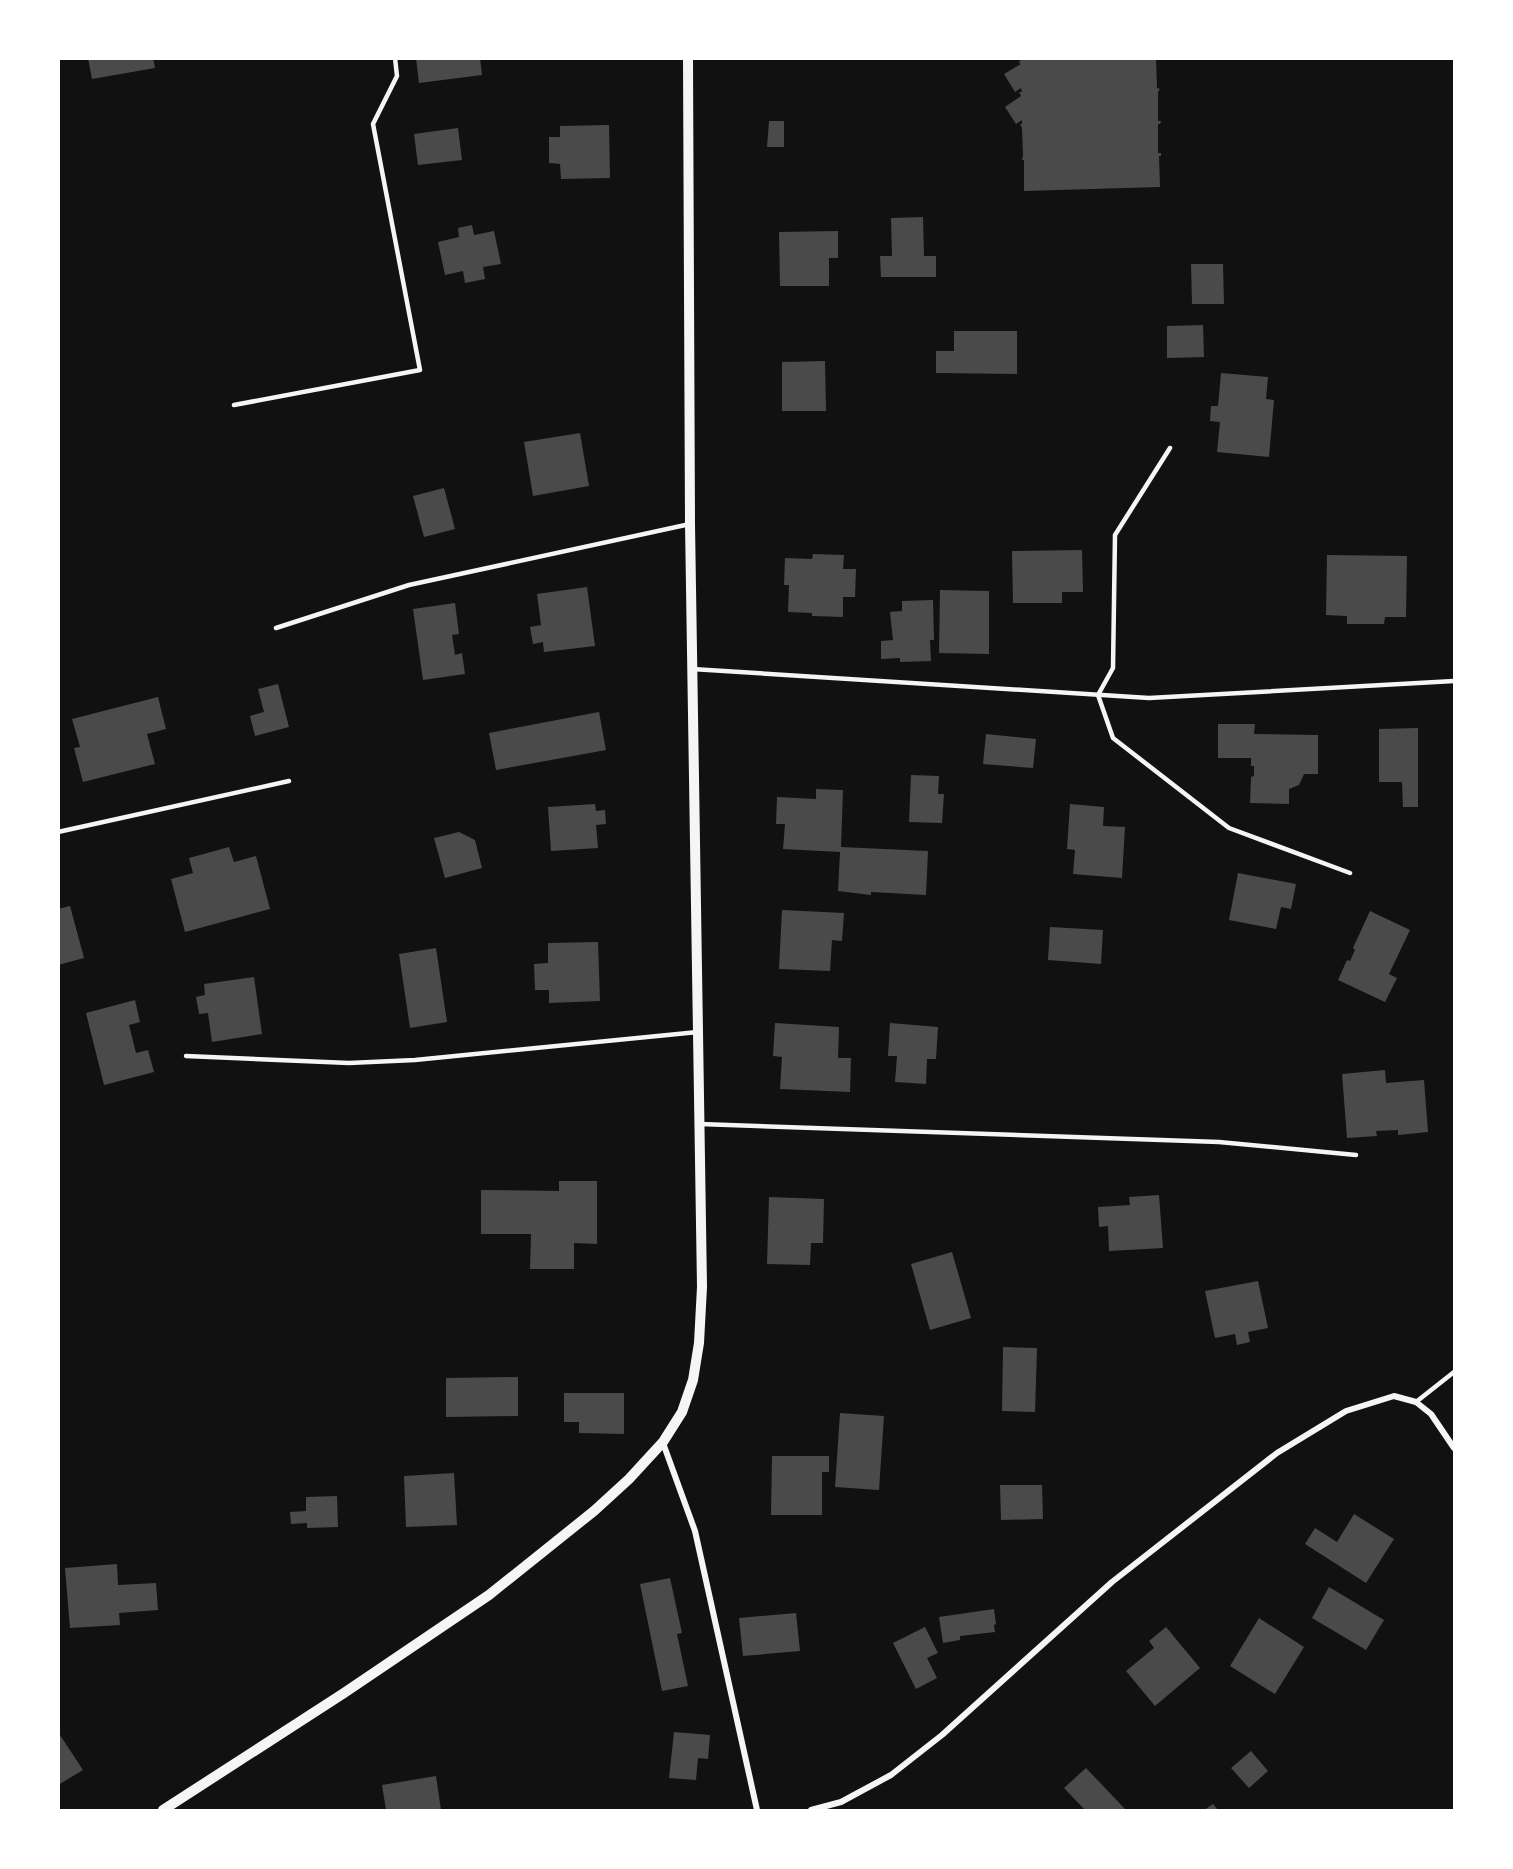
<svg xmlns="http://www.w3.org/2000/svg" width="1513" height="1869" font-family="Rubik,sans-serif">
<rect width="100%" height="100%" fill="#111"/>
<g fill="#4a4a4a">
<path d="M88,58H153L155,68L92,79Z"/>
<path d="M416,58H480L482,75L419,83Z"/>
<path d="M1021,58H1156L1157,88L1160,89L1158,92V121H1161L1160,124H1158V153H1161V156H1159L1160,187L1024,191V160H1022L1023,156L1022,128L1020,124H1022V120L1016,124L1005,107L1021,96L1019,92H1022L1021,88L1015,92L1004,74L1021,64L1019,63Z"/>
<path d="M769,121H784V147H767Z"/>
<path d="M609,125L610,178L561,179L560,164L549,163V137H560V126Z"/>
<path d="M458,128L462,160L418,165L414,134Z"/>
<path d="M923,217L924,256H936V277H881L880,256H892L891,218Z"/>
<path d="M472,225L474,235L494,231L501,264L483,267L485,279L465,283L463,271L445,275L438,242L459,237L458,228Z"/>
<path d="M838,231V258H829V286H780L779,232Z"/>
<path d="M1191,264H1223L1224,304H1192Z"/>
<path d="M1203,325L1204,357L1167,358V326Z"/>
<path d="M954,331H1017V374L936,373V351H954Z"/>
<path d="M825,361L826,411H782V362Z"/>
<path d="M1221,373L1268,377L1266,399L1274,400L1269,457L1217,452L1220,422L1210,421L1211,406H1218Z"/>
<path d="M580,433L589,486L533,496L524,442Z"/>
<path d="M444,488L455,529L424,537L413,496Z"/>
<path d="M1082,550L1083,592H1062V603H1013L1012,551Z"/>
<path d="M813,554L844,555L843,569H856L855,597H843V617L812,616V613L788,612L789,585H784L785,558L812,559Z"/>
<path d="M1327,555L1407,556L1406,617H1385L1384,624H1347V616L1326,615Z"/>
<path d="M587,587L595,646L544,652L543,642L533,644L530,627L541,625L537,594Z"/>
<path d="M940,590L989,591V654L939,653Z"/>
<path d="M933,600L934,640H930L931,661L900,662V658L881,659V641L893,640L890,612L902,611V601Z"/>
<path d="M455,603L459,634L452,635L455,655L462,653L465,674L423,680L413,609Z"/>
<path d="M278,684L289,727L255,736L250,716L264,712L258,689Z"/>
<path d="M158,697L166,729L147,734L155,764L83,782L74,748L80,747L72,719Z"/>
<path d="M599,712L606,750L496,770L489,733Z"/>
<path d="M1218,724H1255L1254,734L1318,735V774H1304L1299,785L1289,789V804L1250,803L1251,777L1254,776V766H1251V758H1218Z"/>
<path d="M1418,728V807H1403L1402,782H1379V729Z"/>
<path d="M986,734L1036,739L1033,768L983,764Z"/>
<path d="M911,775L939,776L938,794H944L942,823L909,822Z"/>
<path d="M816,789L843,790L841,847L928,851L926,895L871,892V895L838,891L840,852L783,849L785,824H776L777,797L816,799Z"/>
<path d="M595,804L596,811L605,810L606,824L596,825L598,848L551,851L548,807Z"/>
<path d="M1070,804L1104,807L1103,826L1125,827L1122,878L1073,874L1075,850L1067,849Z"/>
<path d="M459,832L475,840L482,868L445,878L434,838Z"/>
<path d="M229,847L234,862L256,856L270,909L185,932L171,879L193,873L189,858Z"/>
<path d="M1238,873L1296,884L1291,909L1281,907L1276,929L1229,920Z"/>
<path d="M70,906L84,958L58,965V909Z"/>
<path d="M782,910L844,913L842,941L832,940L830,971L779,969Z"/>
<path d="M1370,911L1410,930L1389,974L1397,978L1385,1002L1338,980L1347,960L1350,961L1355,950L1353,948Z"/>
<path d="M1050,927L1103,930L1101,964L1048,960Z"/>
<path d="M598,942L600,1001L549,1003V990H535L534,964L548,963V943Z"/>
<path d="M436,948L447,1022L410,1028L399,954Z"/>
<path d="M254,977L262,1034L212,1042L208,1013L199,1014L196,997L205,995L204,984Z"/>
<path d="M135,1000L140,1022L129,1025L136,1053L148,1050L154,1072L104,1085L86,1013Z"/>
<path d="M775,1023L839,1027L838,1058H851L850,1092L780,1089L782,1057L773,1056Z"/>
<path d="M890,1023L938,1027L936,1059H927L926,1084L895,1082L897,1056H888Z"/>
<path d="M1385,1070L1386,1083L1424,1080L1428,1132L1398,1135V1130L1376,1131L1377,1136L1347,1138L1342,1074Z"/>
<path d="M559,1181H597V1244L574,1243V1269H530L531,1234H481V1190L559,1191Z"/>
<path d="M1159,1195L1163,1248L1109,1251L1108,1226L1099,1227L1098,1207L1130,1205L1129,1197Z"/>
<path d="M769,1197L824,1199L823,1243H811L810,1265L767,1264Z"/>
<path d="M952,1252L971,1318L930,1330L911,1264Z"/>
<path d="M1258,1281L1268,1328L1248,1332L1250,1342L1237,1345L1235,1334L1215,1338L1205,1291Z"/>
<path d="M1003,1347L1037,1348L1035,1412L1002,1411Z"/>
<path d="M518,1377V1416L446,1417V1378Z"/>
<path d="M564,1393H624V1434L579,1433V1422H564Z"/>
<path d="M840,1413L884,1416L879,1490L835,1487Z"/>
<path d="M772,1456H829V1472H822V1515H771Z"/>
<path d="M454,1473L457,1525L406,1527L404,1476Z"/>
<path d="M1000,1485H1042L1043,1519L1001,1520Z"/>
<path d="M337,1496L338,1527L307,1528V1523L291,1524L290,1512L306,1511V1497Z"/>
<path d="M1354,1514L1394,1539L1366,1583L1305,1544L1315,1528L1337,1542Z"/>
<path d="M117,1564L118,1585L156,1583L158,1610L119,1613L120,1625L70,1628L65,1568Z"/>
<path d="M670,1578L682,1633L677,1634L688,1686L662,1691L640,1584Z"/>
<path d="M1329,1587L1384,1620L1366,1650L1312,1618Z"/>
<path d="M994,1609L996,1624L994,1625L995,1632L960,1636V1640L943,1643L939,1617Z"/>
<path d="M796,1613L800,1651L743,1656L739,1618Z"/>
<path d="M1259,1618L1304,1647L1275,1694L1230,1666Z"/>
<path d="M925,1627L938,1653L927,1658L937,1678L916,1689L893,1643Z"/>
<path d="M1166,1627L1200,1668L1155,1706L1126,1671L1154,1648L1149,1641Z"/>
<path d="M58,1732L83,1770L58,1785Z"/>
<path d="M674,1732L710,1735L708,1759L698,1758L696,1780L669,1778Z"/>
<path d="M1251,1751L1268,1771L1249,1788L1231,1768Z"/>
<path d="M1086,1768L1126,1810H1085L1064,1788Z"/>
<path d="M436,1776L441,1810H386L382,1785Z"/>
<path d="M1213,1804L1218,1810H1204Z"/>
</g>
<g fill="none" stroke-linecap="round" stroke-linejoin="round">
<g stroke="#f5f5f5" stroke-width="4.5">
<path d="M234,405L420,370L373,124L397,76L395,58"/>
<path d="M1170,448L1115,535L1113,668L1098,695L1113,738L1229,828L1350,873"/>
<path d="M276,628L409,585L690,524"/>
<path d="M692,669L1149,698L1454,681"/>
<path d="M58,832L289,781"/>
<path d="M186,1056L349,1063L415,1060L698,1032"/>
<path d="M700,1124L1219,1142L1356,1155"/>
<path d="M1416,1402L1454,1372"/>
</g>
<g stroke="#f5f5f5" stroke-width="6">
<path d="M663,1443L695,1531L757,1810"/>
<path d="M811,1810L841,1802L891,1775L942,1735L1112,1582L1277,1453L1346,1411L1394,1396L1416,1402L1431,1414L1454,1448"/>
</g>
<path stroke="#f5f5f5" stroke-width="10" d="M163,1810L344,1693L489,1595L594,1511L629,1479L663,1442L682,1412L693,1380L699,1343L702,1287L690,524L688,58"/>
</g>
<rect width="1513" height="1869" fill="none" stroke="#ffffff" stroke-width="120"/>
</svg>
